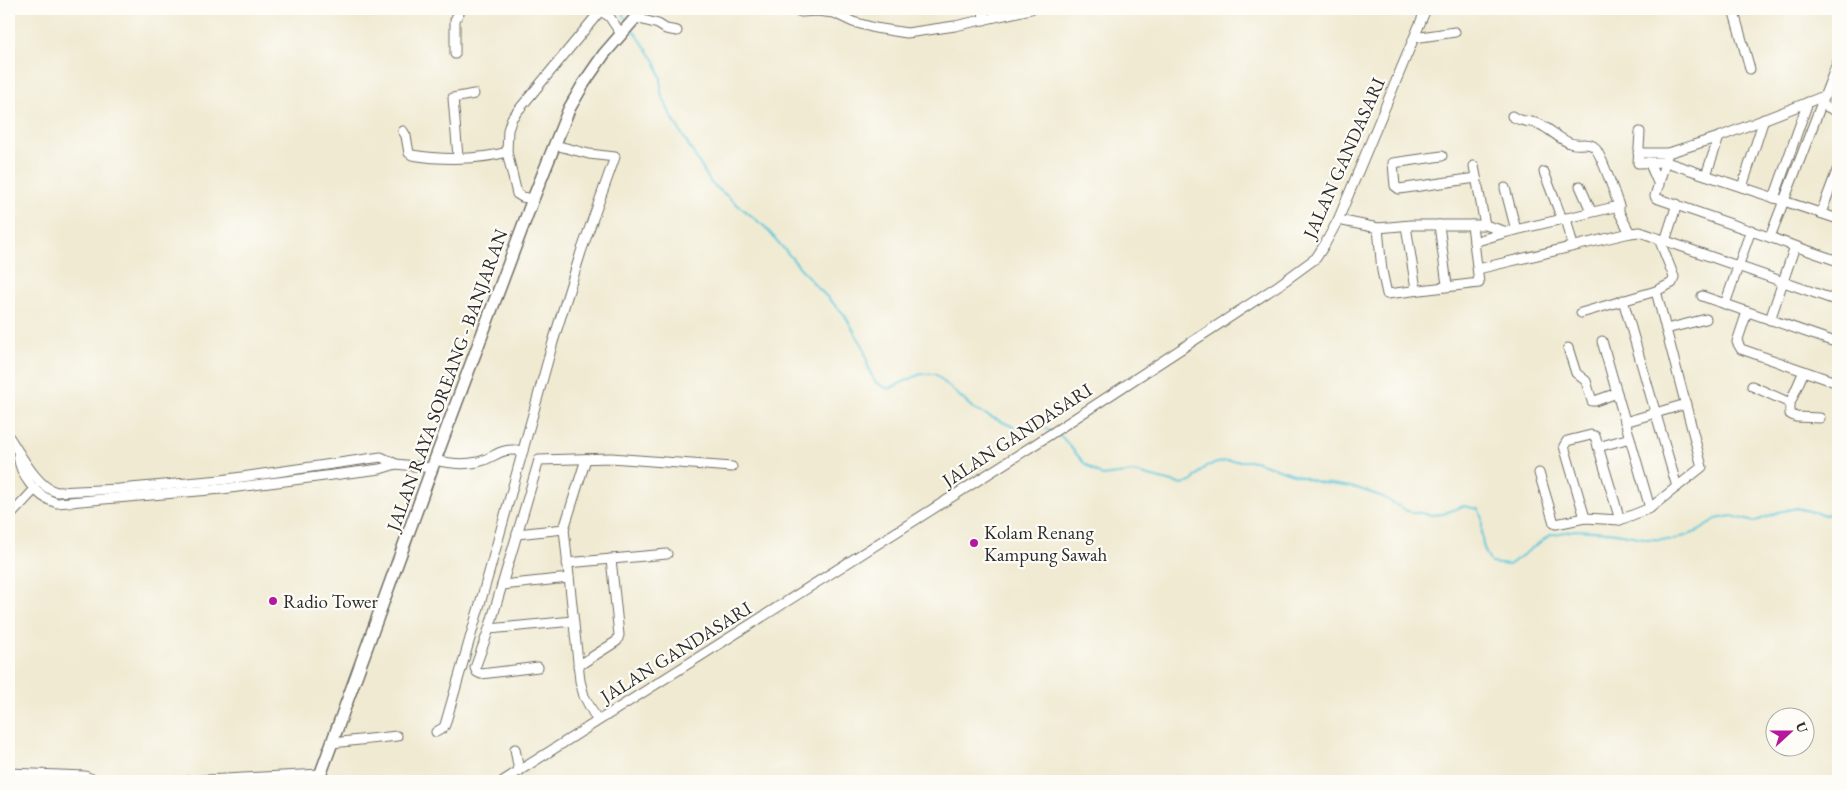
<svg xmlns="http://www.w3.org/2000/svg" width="1847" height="790" font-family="'EB Garamond',serif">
<rect width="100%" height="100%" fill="#fdfcf7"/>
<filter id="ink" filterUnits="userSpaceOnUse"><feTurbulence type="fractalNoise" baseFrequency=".02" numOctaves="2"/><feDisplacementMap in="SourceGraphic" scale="10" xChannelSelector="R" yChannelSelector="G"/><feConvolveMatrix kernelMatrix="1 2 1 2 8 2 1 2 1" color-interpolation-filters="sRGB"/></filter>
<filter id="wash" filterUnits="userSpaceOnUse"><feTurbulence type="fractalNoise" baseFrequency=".0096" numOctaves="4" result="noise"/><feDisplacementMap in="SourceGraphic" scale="20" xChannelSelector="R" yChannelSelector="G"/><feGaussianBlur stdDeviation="1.12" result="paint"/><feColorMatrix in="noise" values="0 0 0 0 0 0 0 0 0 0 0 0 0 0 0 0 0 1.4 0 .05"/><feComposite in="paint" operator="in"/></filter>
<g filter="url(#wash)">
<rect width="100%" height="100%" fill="#f0ead2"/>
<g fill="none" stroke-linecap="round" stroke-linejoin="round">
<g stroke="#60c8dc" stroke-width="2">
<path d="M625,9L623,15L627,20"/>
<path d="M632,28L655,61L661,78V93L670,114L711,183L765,227L815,285L844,314L864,348L869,370L875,382L888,389L921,374H935L975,410L1014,427H1043L1050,431"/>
<path d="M1057,435L1062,437L1084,463L1102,476L1133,472L1180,484L1191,482L1206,466L1226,461H1255L1317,482L1357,488L1383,497L1407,511L1433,515L1443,514L1463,506L1478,509C1484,518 1481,525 1482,536C1482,546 1486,555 1491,563L1509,565L1550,535L1575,530L1610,532L1649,539L1673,540L1699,531L1716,519L1732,516L1754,522L1778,512L1797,508L1826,515L1838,510"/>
</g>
</g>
</g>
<g filter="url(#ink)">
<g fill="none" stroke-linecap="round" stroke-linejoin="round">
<defs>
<g id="minor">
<path d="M597,9L609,16L621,34"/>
<path d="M794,9L801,12L817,11L834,13L853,22L875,28L907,33L955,26L1031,9"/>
<path d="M983,9L984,20"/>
<path d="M1733,9L1750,69"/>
<path d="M636,18L658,24L666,29L677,31"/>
<path d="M1414,38L1455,32"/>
<path d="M455,54V20L461,9"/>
<path d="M1824,96L1719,137L1668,153L1655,196L1656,198L1838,261"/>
<path d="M1821,104L1838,112"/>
<path d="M1512,116C1521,123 1531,120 1541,125C1551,130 1559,139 1570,143C1577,146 1586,142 1593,146C1600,150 1615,195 1619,206V212L1630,233L1640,232L1838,301"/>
<path d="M403,131L406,136L409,153L412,155C441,160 479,160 507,152L508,130L512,118L601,10"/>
<path d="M1640,132L1638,163L1666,162L1838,219"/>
<path d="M507,152L517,194L522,197L533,199"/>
<path d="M1638,153H1668"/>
<path d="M1442,156L1393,163L1395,186L1399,189L1476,178"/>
<path d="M458,157L453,98L474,94"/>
<path d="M1649,162L1659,185"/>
<path d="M1474,166L1485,225"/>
<path d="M1544,172L1562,219"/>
<path d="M1706,175L1719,137"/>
<path d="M1580,186L1591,211"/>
<path d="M1742,187L1764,119"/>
<path d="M1505,188L1516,230"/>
<path d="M1774,198L1808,102"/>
<path d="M1821,213L1838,168"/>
<path d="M1566,218L1573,246"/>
<path d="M1338,220L1378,228L1411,225H1485L1507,232L1619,206"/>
<path d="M1439,225L1447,285"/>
<path d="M1406,226L1416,289"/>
<path d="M1378,228L1382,271L1387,294L1479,283L1472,225"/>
<path d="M1770,237L1838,61"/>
<path d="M1665,241L1677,204"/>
<path d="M1474,242L1507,232"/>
<path d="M1478,269L1630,233"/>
<path d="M1702,296L1838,343"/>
<path d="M1623,300L1677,487"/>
<path d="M1725,304L1751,230"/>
<path d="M1747,312L1737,342L1741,349L1838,383"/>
<path d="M1581,313L1656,291L1672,283L1674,277L1659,239"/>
<path d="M1770,320L1795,246"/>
<path d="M1666,329L1706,319"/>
<path d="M1602,341L1650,508"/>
<path d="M1568,348L1576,373L1586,381L1592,401H1595L1617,393"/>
<path d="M1804,371L1790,403V414L1796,417L1820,418"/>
<path d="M1752,386L1790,403"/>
<path d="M1625,422L1686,404"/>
<path d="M9,437C20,453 37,488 57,492L119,489L221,480L381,457L396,464L432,468"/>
<path d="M1598,447L1630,438"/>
<path d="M18,455C20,475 36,497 57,503L222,489L380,469L396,464"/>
<path d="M586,459L564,529L580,681L584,696L597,720"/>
<path d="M435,460C450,464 463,465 478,462C498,457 497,447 523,451"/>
<path d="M1539,473L1554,523L1556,524L1585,518L1620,520L1650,508L1702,467L1656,291"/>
<path d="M9,517L35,489"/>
<path d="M1585,518L1564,446L1567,441L1591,435L1595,436L1620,520"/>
<path d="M517,534L564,529"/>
<path d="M567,563L667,554"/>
<path d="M502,585L569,578"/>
<path d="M489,629L573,621"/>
<path d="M578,666L617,641L619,635L611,559"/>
<path d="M538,667L481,674L477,672L475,668L489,629L539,460L611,458L732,467"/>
<path d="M436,732L443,728L445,725L490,569L553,342L581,252L615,157L589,154L555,145"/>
<path d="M332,743L397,736"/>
<path d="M515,749L519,771"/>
<path d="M9,773L85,776L97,781"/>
<path d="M188,781L321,774"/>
<path d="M503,781L1037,443L1279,285L1316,258L1325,244L1338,220L1426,9"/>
</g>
<path id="major" d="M318,781L432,468L533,199L569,109L584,83L604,54L643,9"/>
</defs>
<use href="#minor" stroke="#706e65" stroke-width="11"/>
<use href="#major" stroke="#706e65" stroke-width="14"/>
<use href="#minor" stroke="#fff" stroke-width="9"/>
<use href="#major" stroke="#fff" stroke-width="11"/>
</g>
</g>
<g fill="#b5179e" stroke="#fdfcf7" stroke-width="2">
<circle cx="974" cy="543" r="5"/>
<circle cx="273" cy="601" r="5"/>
</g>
<g text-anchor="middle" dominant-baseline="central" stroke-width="4.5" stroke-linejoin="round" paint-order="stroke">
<g font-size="19" fill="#2b2b2b" stroke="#fdfcf7">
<text transform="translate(1344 158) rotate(-66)">JALAN GANDASARI</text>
<text transform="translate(447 380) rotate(-70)">JALAN RAYA SOREANG - BANJARAN</text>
<text transform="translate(1017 435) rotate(-33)">JALAN GANDASARI</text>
<text transform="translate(676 652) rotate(-32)">JALAN GANDASARI</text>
</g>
<g font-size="19" fill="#2b2b2b" stroke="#fdfcf7" text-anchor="start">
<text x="984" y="532">Kolam Renang<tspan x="984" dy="22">Kampung Sawah</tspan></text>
<text x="283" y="601">Radio Tower</text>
</g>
</g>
<rect width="1847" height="790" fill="none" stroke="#fdfcf7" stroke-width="30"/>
<g transform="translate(1790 732) rotate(69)"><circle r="24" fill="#fdfcf7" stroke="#a9a8a5"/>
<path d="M0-4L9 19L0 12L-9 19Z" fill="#b5179e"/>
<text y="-8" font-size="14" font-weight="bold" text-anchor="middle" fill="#2b2b2b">U</text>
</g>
</svg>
